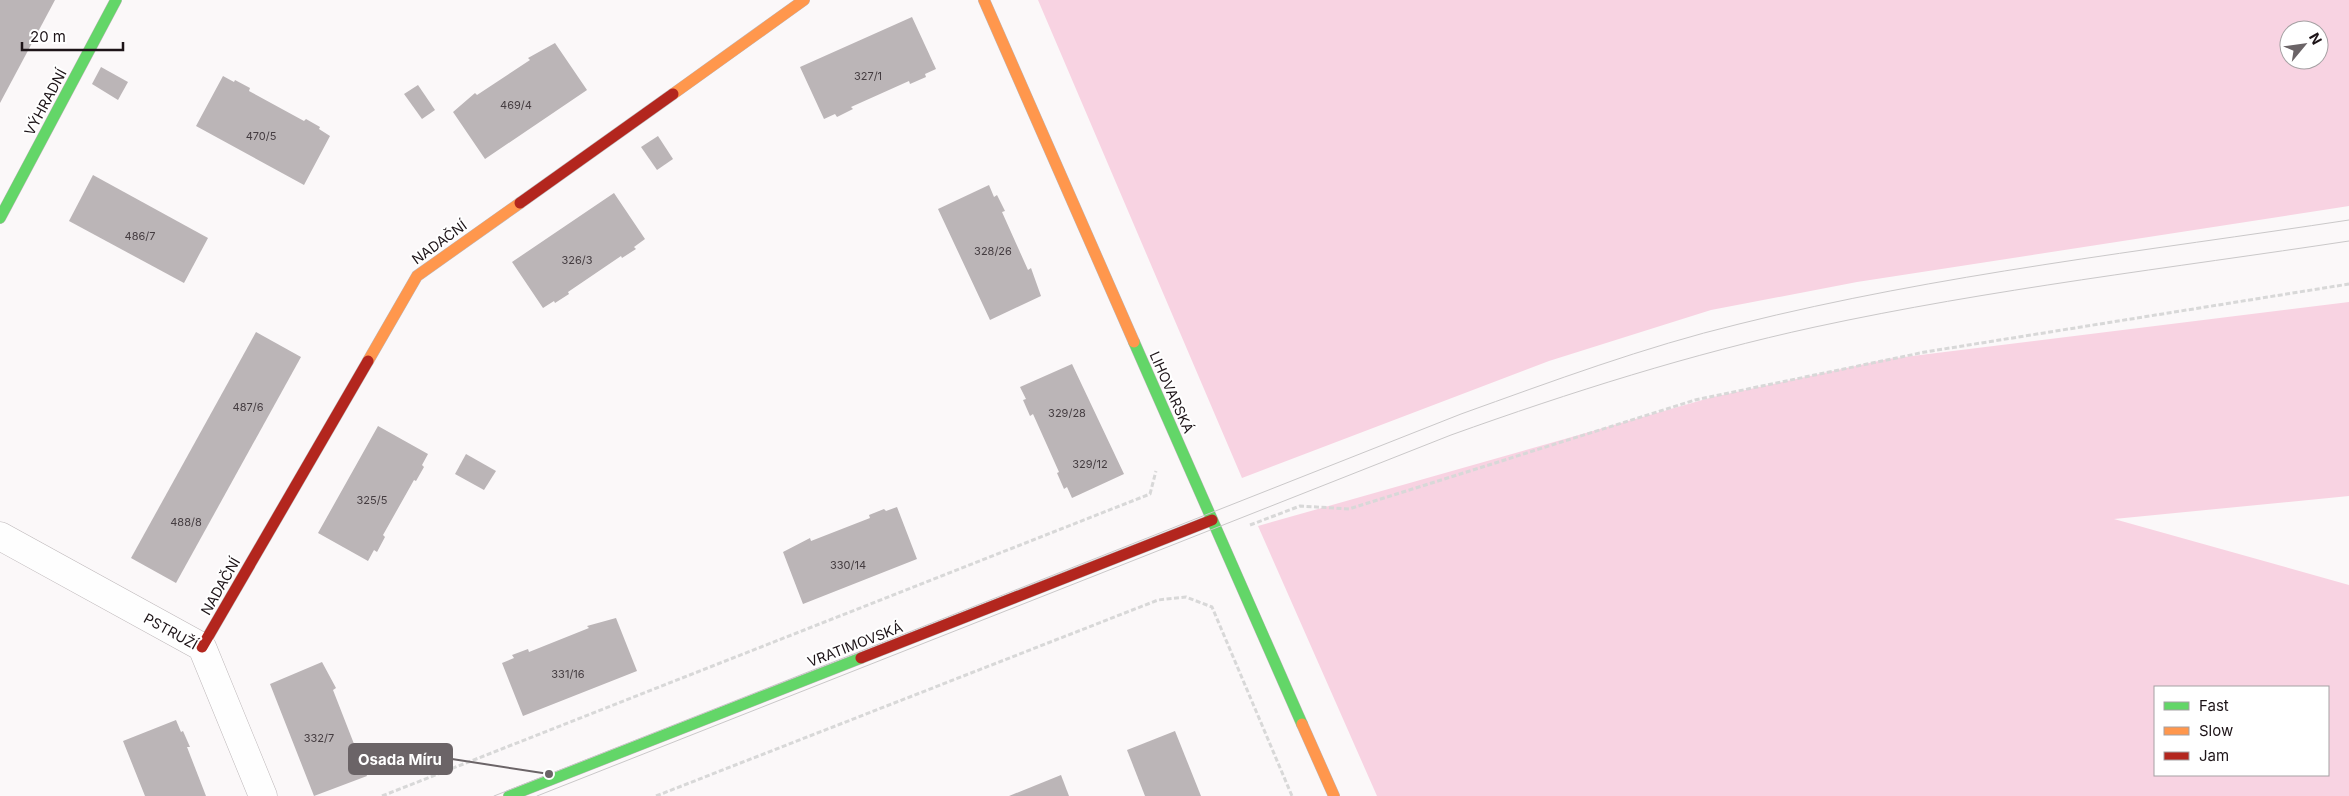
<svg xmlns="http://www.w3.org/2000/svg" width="2349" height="796" font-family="Inter,sans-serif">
<rect width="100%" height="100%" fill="#fbf8f9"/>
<g fill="#f8d3e2" fill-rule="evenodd">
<path d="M1038,0H2349V206L1857,282L1711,310L1549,361L1242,478ZM2289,30H2319V60H2289Z"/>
<path d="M2349,302V496L2114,519L2349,585V796H1377L1258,526L1713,397L1888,359ZM2328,687V775H2155V687Z"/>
</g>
<g fill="#bbb5b7">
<path d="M0,0H55L0,103Z"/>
<path d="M912,17L936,69L925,74L926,77L910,84L909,81L851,107L853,109L837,117L835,114L824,119L800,67Z"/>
<path d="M555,43L587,90L485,159L453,112L475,93L477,95L530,60L528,58Z"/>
<path d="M101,67L128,82L118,100L92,84Z"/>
<path d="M223,76L234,82L235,80L250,88L249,91L304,121L306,119L320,127L319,129L330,136L304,185L196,126Z"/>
<path d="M418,85L435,110L422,119L404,94Z"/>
<path d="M658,136L673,159L657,170L641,147Z"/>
<path d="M93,175L208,238L184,283L69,221Z"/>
<path d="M989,185L994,197L997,195L1005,211L1002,212L1028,270L1031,268L1041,296L990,320L938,209Z"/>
<path d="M614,193L645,239L634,247L636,249L622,258L621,256L568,292L569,294L555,303L554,301L543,308L512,262Z"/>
<path d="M256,332L301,357L176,583L131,558Z"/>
<path d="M1072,364L1124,474L1072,498L1067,487L1064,489L1057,473L1059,472L1033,414L1030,416L1023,400L1026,399L1020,387Z"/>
<path d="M378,426L428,454L422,465L424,467L416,481L414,480L383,535L385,537L377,552L374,550L368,561L318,533Z"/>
<path d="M466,454L496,471L484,490L455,474Z"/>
<path d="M897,507L917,559L803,604L783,552L810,538L811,541L870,518L869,515L884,509L886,511Z"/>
<path d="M616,618L637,671L523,716L502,663L514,658L512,655L528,649L529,652L589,628L587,626Z"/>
<path d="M322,662L336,688L333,690L356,749L360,748L366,763L362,764L367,776L314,796L270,684Z"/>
<path d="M176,720L181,732L183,731L190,747H187L206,796H145L123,741Z"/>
<path d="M1175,731L1201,796H1145L1127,750Z"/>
<path d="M1061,775L1069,796H1009Z"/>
</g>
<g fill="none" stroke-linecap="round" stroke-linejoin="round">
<defs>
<path id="street" d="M0,536L202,647L263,796"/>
<g id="fast">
<path d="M0,218L116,0"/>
<path d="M1134,342L1302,724"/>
<path d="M509,796L861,658"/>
</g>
<g id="slow">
<path d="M984,0L1134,342"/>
<path d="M673,94L804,0"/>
<path d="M368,361L417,276L520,203"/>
<path d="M1302,724L1334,796"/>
</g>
<g id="jam">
<path d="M520,203L673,94"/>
<path d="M202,647L368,361"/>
<path d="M861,658L1212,520"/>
</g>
</defs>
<use href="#street" stroke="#bdb7b9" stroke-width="29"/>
<use href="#fast" stroke="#bdb7b9" stroke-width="12"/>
<use href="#slow" stroke="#bdb7b9" stroke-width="12"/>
<use href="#jam" stroke="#bdb7b9" stroke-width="12"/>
<g stroke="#d8d8d8" stroke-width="3" stroke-dasharray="5 2.5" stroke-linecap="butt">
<path d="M1250,525L1300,506L1349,509L1695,400L1925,352L2349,284"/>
<path d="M382,796L1150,494L1156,471"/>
<path d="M656,796L1158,600L1186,597L1212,607L1292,796"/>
</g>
<use href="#street" stroke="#fefefe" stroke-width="28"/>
<use href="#fast" stroke="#63d668" stroke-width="11"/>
<use href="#slow" stroke="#ff974d" stroke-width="11"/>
<use href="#jam" stroke="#b3261e" stroke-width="11"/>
<g stroke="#cac8c9" stroke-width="1">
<path d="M494,796L1461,414C1553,381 1644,347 1739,324C1939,274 2146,251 2349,220"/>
<path d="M537,796L1451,435C1571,392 1691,354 1815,327C1991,289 2171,268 2349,241"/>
</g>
</g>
<g text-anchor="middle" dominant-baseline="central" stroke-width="4" stroke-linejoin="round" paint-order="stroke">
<g font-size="11" fill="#443c40">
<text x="868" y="76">327/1</text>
<text x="516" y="105">469/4</text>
<text x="261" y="136">470/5</text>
<text x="140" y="236">486/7</text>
<text x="993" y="251">328/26</text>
<text x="577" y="260">326/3</text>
<text x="248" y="407">487/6</text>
<text x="1067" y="413">329/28</text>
<text x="1090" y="464">329/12</text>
<text x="372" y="500">325/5</text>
<text x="186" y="522">488/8</text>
<text x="848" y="565">330/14</text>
<text x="568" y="674">331/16</text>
<text x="319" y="738">332/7</text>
</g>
<g font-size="14" fill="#1d1418" stroke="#fff">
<text transform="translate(45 102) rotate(-62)">VÝHRADNÍ</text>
<text transform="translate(439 242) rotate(-36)">NADAČNÍ</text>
<text transform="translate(1172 392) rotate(66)">LIHOVARSKÁ</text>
<text transform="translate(220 586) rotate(-60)">NADAČNÍ</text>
<text transform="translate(171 631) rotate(29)">PSTRUŽÍ</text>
<text transform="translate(855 644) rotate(-21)">VRATIMOVSKÁ</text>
</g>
</g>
<path fill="none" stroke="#6b6467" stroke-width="2" d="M549 774L452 759"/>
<circle fill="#6b6467" stroke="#fff" stroke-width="2" cx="549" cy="774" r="5"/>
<rect fill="#6b6467" stroke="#6b6467" stroke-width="2" x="349" y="744" width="103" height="30" rx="5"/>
<g font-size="15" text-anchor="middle" font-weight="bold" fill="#fff">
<text x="400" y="765">Osada Míru</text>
</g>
<rect x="2154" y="686" width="175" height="90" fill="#ffffff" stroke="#a5a1a3"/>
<rect x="2164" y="702" width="25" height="8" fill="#63d668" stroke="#a5a1a3"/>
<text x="2199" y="711" font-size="15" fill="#1d1418">Fast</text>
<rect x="2164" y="727" width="25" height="8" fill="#ff974d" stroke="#a5a1a3"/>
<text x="2199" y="736" font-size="15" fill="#1d1418">Slow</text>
<rect x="2164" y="752" width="25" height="8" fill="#b3261e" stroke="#a5a1a3"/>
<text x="2199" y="761" font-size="15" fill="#1d1418">Jam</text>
<g transform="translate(2304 45) rotate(61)"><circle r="24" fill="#ffffff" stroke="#a5a1a3"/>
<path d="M0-4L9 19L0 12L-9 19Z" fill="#6b6467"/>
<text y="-8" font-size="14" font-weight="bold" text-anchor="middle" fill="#1d1418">N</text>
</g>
<path d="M22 42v8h101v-8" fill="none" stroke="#1d1418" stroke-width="2.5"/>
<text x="30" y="42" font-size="15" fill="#1d1418" stroke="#ffffff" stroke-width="4" paint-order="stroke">20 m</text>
</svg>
